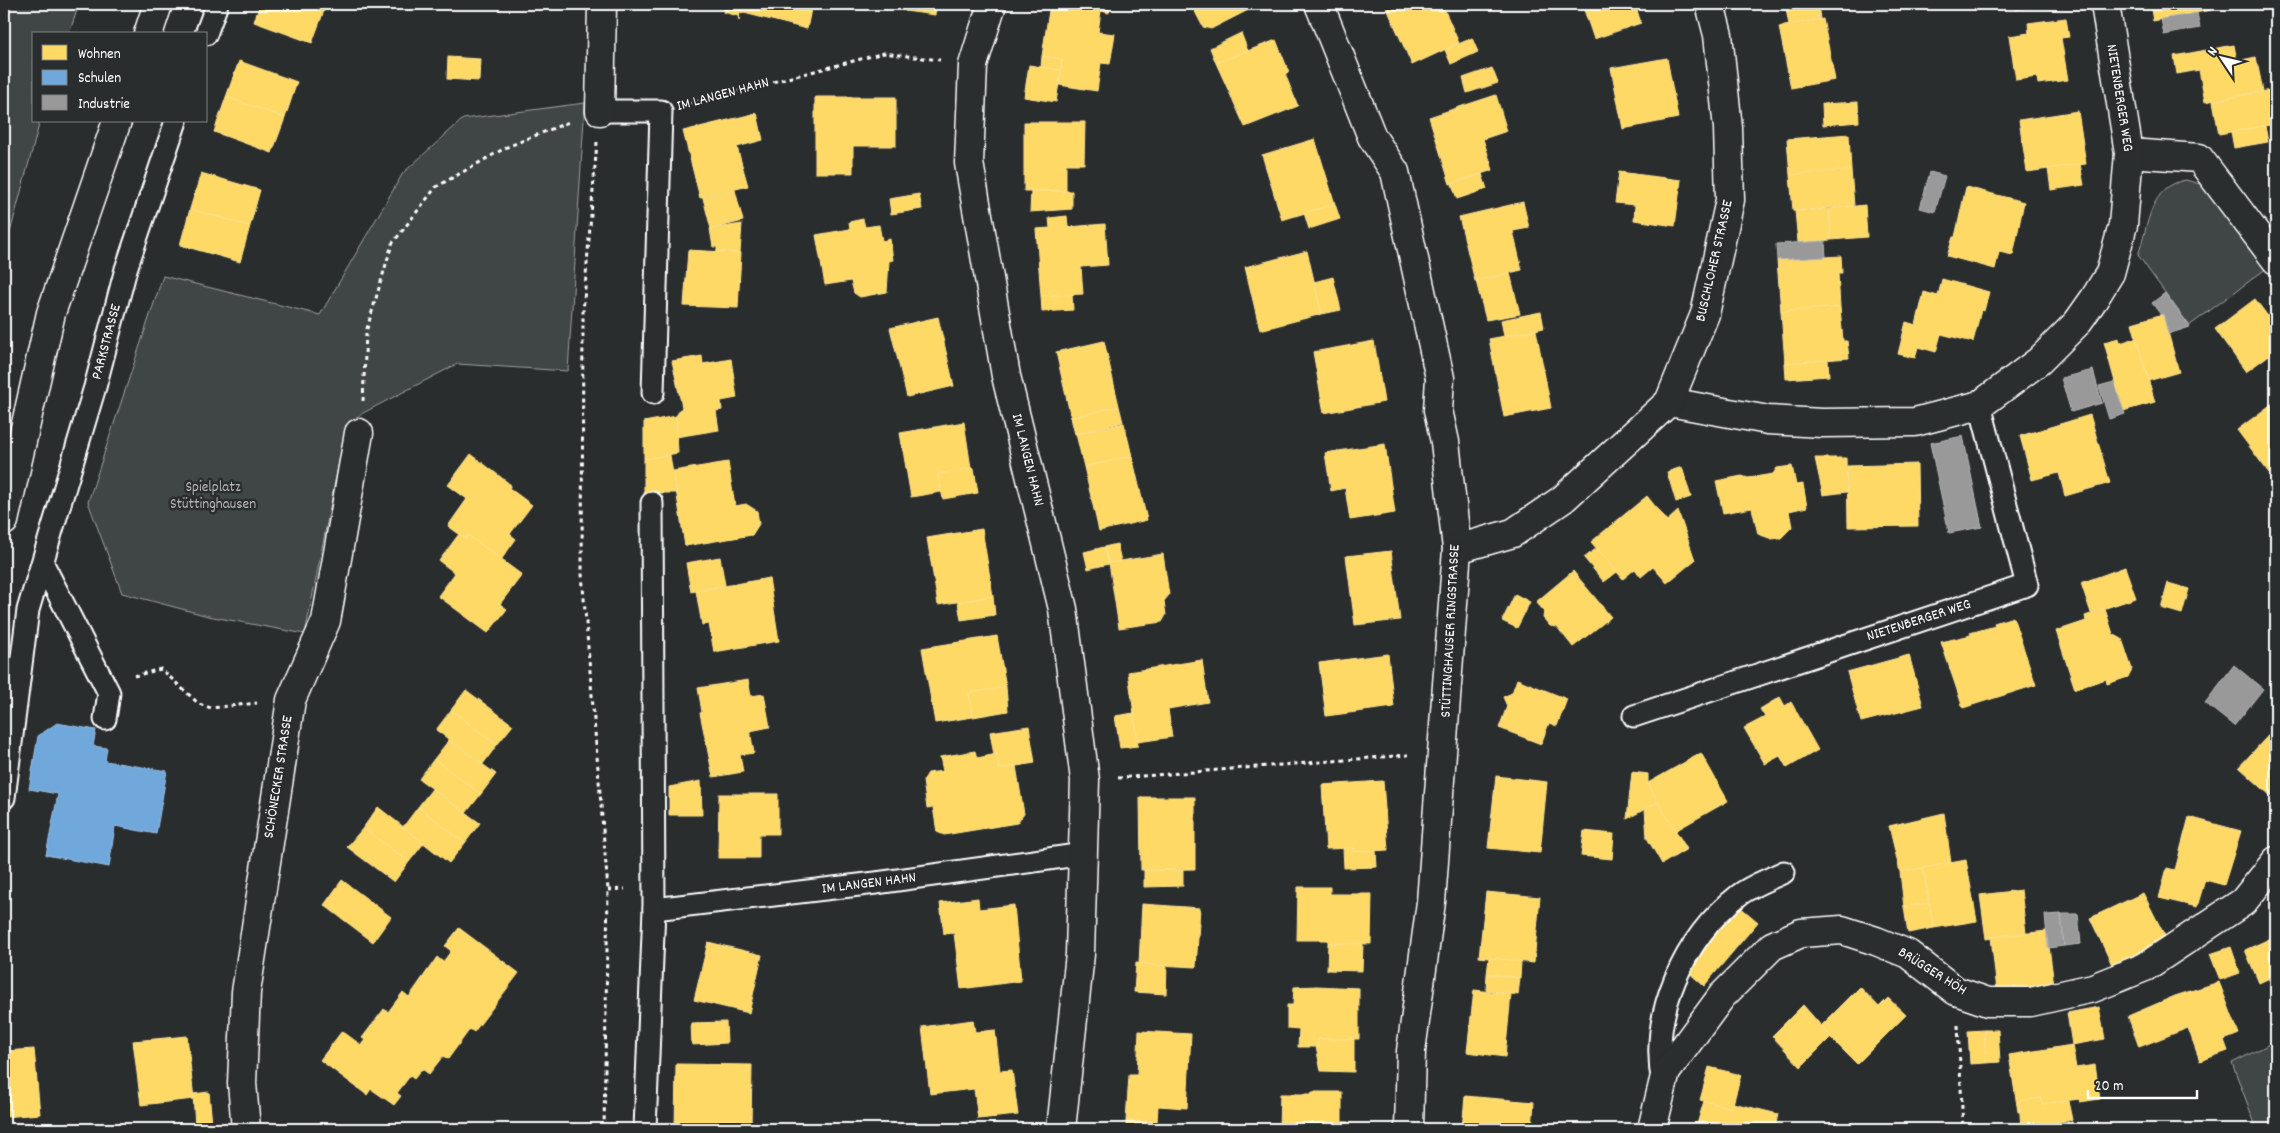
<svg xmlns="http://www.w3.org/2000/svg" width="2280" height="1133" font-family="Dekko,sans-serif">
<rect width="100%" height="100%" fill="#2a2d2e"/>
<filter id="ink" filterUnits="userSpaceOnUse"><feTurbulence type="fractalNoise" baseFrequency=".02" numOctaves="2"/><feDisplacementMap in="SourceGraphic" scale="10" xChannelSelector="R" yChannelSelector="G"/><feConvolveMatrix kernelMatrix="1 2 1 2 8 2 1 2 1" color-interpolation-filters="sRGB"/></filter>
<g filter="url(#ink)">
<g fill="#414445" stroke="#a0a2a2">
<path d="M4,4H79L69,34H34V121H40L4,255Z"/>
<path d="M585,103L568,371L457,364L363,413L346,426L305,634L208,616L122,593L88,502L163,276L320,315L403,173L463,119Z"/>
<path d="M2186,180L2203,185L2267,268L2189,326L2138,255C2149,225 2149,186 2186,180Z"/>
<path d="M2276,1041V1129H2257L2232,1063Z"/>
</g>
<g fill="#ffd966" stroke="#ffe494">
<path d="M260,4H314L325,8L312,43L254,22Z"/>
<path d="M725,4H812L807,29L740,12L739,20L738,16L723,12Z"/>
<path d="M906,4H936L935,15L905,11Z"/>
<path d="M1050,4H1111L1109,13L1101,11L1098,32L1115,34L1110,64L1101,63L1097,91L1059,85L1062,59L1042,56Z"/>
<path d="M1191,4H1257L1258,5L1211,29L1203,27Z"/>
<path d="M1385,4H1442L1459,43L1412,65Z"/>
<path d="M1582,4H1635L1641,23L1594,39Z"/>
<path d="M1818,4L1820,19L1789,25L1786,9Z"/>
<path d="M2150,4H2210L2211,10L2153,21Z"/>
<path d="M2066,18L2069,37L2061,38L2068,80L2038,84L2037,77L2016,80L2009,36L2029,33L2028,23Z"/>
<path d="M1823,19L1835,80L1791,88L1779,27Z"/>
<path d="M1241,33L1248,51L1216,63L1210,48Z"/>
<path d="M1472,38L1478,52L1451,64L1445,50Z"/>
<path d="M1276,40L1289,72L1285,74L1298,106L1245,127L1216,63Z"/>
<path d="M2234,45L2237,61L2256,57L2263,91L2205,102L2199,70L2177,74L2174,56Z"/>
<path d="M1042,56L1062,59L1061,70L1041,67Z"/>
<path d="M448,57L480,59L479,81L447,79Z"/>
<path d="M1667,58L1678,118L1623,129L1611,68Z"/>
<path d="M239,61L297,82L285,118L226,97Z"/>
<path d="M1029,65L1061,70L1056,102L1024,97Z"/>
<path d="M1492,68L1498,83L1467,93L1463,78Z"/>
<path d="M2271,90L2276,124L2219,134L2213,101Z"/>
<path d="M1496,95L1507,131L1483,139L1493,170L1450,184L1429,117Z"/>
<path d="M226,97L285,118L272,153L214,132Z"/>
<path d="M815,97H896V146H853V173H815Z"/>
<path d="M1858,102L1859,122L1823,125L1822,104Z"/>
<path d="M2078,111L2086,164L2027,172L2019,120Z"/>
<path d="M757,113L763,140L737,147L748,186L700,198L683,131Z"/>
<path d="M1024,122H1085L1084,164H1066V191H1024Z"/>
<path d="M2265,126L2268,142L2234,148L2231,132Z"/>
<path d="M1849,134L1851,170L1790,175L1787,139Z"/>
<path d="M1315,139L1335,204L1282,220L1262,155Z"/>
<path d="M2080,164L2084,185L2051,190L2048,169Z"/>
<path d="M1851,170L1854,206L1793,211L1790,175Z"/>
<path d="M1619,172L1681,180L1675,226L1634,220L1635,205L1615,203Z"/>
<path d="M201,173L260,190L250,226L190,209Z"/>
<path d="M1482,174L1487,189L1457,199L1452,184Z"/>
<path d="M1966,187L2024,202L2013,255L1999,252L1995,269L1947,256L1953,237H1955Z"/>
<path d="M735,190L743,221L711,229L703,198Z"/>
<path d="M1031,191H1072V209L1030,212Z"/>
<path d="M919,194L922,209L891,214L889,199Z"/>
<path d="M1523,202L1529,228L1513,231L1522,270L1475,281L1459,217Z"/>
<path d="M1335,204L1340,219L1309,229L1304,213Z"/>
<path d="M1865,205L1867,237L1831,240L1829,209Z"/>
<path d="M190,209L250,226L240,262L180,245Z"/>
<path d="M1829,209L1831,240L1798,242L1795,211Z"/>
<path d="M1067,216L1068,227L1105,224L1108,265L1081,267L1083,294L1041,296L1036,229L1050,228L1049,218Z"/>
<path d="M863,219L865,227L879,225L882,241L890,239L893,260L889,261L887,292L860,297L854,293L851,281L825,285L816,235L850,229L849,222Z"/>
<path d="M742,224L740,253L717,251V247H713L710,229Z"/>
<path d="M688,250L741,253L738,308L684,306Z"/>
<path d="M1307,251L1322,314L1260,330L1245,267Z"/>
<path d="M1841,256L1842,273H1838L1840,307L1781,312L1777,260Z"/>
<path d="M1510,273L1520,314L1486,320L1476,281Z"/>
<path d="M1333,277L1341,310L1322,314L1314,282Z"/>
<path d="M1942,279L1989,292L1984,311L1981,310L1973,342L1941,334L1936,352L1918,347L1915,358L1898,354L1906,322L1916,325L1924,292L1938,296Z"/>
<path d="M1072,294L1073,310L1042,312L1041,296Z"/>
<path d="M2255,299L2276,327V350L2246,372L2215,329Z"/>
<path d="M1840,307L1843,341H1847L1849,358L1785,363L1781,312Z"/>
<path d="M1541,312L1544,328L1504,336L1501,320Z"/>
<path d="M2163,314L2179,372L2148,381L2132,323Z"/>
<path d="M938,317L954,386L907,397L890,328Z"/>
<path d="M1536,330L1551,408L1504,417L1489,339Z"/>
<path d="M2119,338L2120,343L2136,338L2155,402L2123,411L2104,342Z"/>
<path d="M1104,341L1119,406L1071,418L1056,352Z"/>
<path d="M1374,341L1384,402L1324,413L1313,352Z"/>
<path d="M702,356L703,364L731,359L737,398L721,401L722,410L716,411L719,430L676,437V416L682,407L672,361Z"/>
<path d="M1828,360L1829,376L1786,379L1785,363Z"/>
<path d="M2273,403L2276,408V473L2274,470L2269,473L2237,430Z"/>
<path d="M1119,406L1123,422L1075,434L1071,418Z"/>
<path d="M2090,415L2110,483L2065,496L2059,473L2032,480L2020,436Z"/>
<path d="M676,416L678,453L644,459V422Z"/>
<path d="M964,422L971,468L938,474L941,492L911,497L900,433Z"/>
<path d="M1124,423L1132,456L1084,467L1076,434Z"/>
<path d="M1385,444L1395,513L1350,520L1345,488L1331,491L1325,453Z"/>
<path d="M471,454L511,485L509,488L532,505L510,534L516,539L501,560L468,535L466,539L448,526L467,499L448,485Z"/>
<path d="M670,455L676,493H644V459Z"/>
<path d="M1132,456L1147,520L1099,531L1084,467Z"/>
<path d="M1815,458H1846L1847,492L1823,495Z"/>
<path d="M728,462L735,506L746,504L757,511L759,524L752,535L685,546L673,471Z"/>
<path d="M1917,464L1918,526L1848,527L1847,466Z"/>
<path d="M1792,466L1796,485L1803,484L1807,507L1789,511L1792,527L1781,538L1772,539L1758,534L1752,508L1723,513L1716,481L1742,476L1748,478L1773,474L1777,468Z"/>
<path d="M1682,467L1691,497L1676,502L1667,472Z"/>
<path d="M971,468H974L978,493L943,499L938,474Z"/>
<path d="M1647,496L1667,521L1678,511L1695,560L1667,583L1653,567L1641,577L1635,569L1623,579L1591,542Z"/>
<path d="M982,529L993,596L938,605L927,538Z"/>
<path d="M459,534L466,539L468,535L522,575L500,604L507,609L488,633L438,596L455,573L439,561Z"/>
<path d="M1117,544L1121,561L1109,564L1104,547Z"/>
<path d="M1104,547L1109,564L1088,569L1084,552Z"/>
<path d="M1597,548L1617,572L1604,582L1584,558Z"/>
<path d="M1391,551L1400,620L1355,625L1346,556Z"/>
<path d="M1163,554L1169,595L1164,601L1166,615L1162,622L1119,628L1109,563Z"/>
<path d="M720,557L725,585L691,592L686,563Z"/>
<path d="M2125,567L2136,598L2091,613L2081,583Z"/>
<path d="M1573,571L1611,617L1573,647L1557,627L1550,626L1543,618L1544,611L1536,602Z"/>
<path d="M769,578L779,641L714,652L709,624L702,625L696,591Z"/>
<path d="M2168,583L2189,589L2182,614L2161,608Z"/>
<path d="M1515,594L1530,602L1517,628L1502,621Z"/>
<path d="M993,596L995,615L961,620L958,602Z"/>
<path d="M2105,609L2113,634L2122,639L2132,669L2128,677L2107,684L2106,679L2075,689L2056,631L2086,621L2085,616Z"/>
<path d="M2013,617L2036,685L1963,708L1941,642L1971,635L1970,633L1995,626L1994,623Z"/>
<path d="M997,636L1006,687L969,693L973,717L935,723L922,648Z"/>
<path d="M1388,654L1394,707L1326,716L1319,663Z"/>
<path d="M1909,655L1923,706L1861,722L1847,672Z"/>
<path d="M1202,660L1208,702L1168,709L1172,737L1138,742L1128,672Z"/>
<path d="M1517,679L1567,699L1557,726L1549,723L1541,744L1499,728L1507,706L1503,697L1512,693Z"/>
<path d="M748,680L751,696L764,694L770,727L750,731L754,753L740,755L743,772L713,777L700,713L702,712L698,688Z"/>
<path d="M1006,687L1008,711L973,717L969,693Z"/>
<path d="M466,690L513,725L497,745L451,710Z"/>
<path d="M1780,697L1785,706L1791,702L1818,750L1787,768L1780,756L1765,764L1744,728L1765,717L1760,709Z"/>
<path d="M451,710L497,745L483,764L436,730Z"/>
<path d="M1134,713L1138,746L1120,748L1115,716Z"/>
<path d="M1029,726L1035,763L999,769L997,754L994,755L990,732Z"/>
<path d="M2276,727V793L2272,797L2239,767Z"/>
<path d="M449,740L496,774L481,794L434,759Z"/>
<path d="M975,751L977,758L997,754L999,769L1016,766L1024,814L1017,823L944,835L937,832L933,807L927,808L923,781L928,773L943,771L940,757Z"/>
<path d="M1701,753L1728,801L1675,831L1648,783Z"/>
<path d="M434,759L481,794L466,813L419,779Z"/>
<path d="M1632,772L1648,774V783L1658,802L1627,819Z"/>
<path d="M1496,776L1547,782L1540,853L1488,848Z"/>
<path d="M701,781L702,815H669V787Z"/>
<path d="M1383,781L1388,850L1354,852V848L1326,849L1322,785Z"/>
<path d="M432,789L480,823L465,843L418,807Z"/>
<path d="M719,794H778V834H759V858H718Z"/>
<path d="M1140,797H1195V869L1141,870Z"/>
<path d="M1658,802L1687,849L1662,864L1647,838L1645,809Z"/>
<path d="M378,807L424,843L409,862L363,828Z"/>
<path d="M418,807L465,843L449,863L403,827Z"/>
<path d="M1944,813L1951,863L1900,872L1889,826Z"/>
<path d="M2189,817L2241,831L2224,885L2205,880L2197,907L2159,898L2167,868L2175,870Z"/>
<path d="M363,828L409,862L394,882L347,847Z"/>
<path d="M1584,831L1614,834L1612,859L1581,856Z"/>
<path d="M1343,848H1354V852L1376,850L1377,867L1344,868Z"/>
<path d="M1966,860L1977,921L1934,928L1923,868Z"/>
<path d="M1923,868L1929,903L1904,907L1900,872Z"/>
<path d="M1144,870H1183V886L1144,887Z"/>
<path d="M342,880L391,917L373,942L324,905Z"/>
<path d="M1298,887H1330V894H1372L1371,944L1328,943V940H1297Z"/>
<path d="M2021,890L2026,933L1986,939L1980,895Z"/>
<path d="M1486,892L1540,897L1534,963L1479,957Z"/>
<path d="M2143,893L2167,940L2113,967L2090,918Z"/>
<path d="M978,898L979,909L1014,905L1021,981L961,989L954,933L944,934L940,903Z"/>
<path d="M1929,903L1934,928L1908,933L1904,907Z"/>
<path d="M1142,904L1200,908L1196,967L1139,964Z"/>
<path d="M1739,906L1758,922L1704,986L1686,970Z"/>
<path d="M459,928L519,973L474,1032L470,1029L448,1059L443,1056L429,1074L422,1069L414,1079L410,1076L397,1093L401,1096L394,1105L371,1089L367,1095L320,1060L342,1031L361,1045L365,1040L362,1038L384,1009L388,1012L403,992L409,997L437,957L443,962L451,951L445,946Z"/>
<path d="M2047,931L2054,985L1997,991L1991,937Z"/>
<path d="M2276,936V975L2259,983L2245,950Z"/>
<path d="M708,942L762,955L749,1013L694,1000Z"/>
<path d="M1328,943L1363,944L1362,971L1327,970Z"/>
<path d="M2231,947L2240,973L2220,980L2210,954Z"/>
<path d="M1489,958L1521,961L1520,978L1487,974Z"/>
<path d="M1136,963L1167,966L1166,994L1134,992Z"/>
<path d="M1487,974L1520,978L1518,995L1486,990Z"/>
<path d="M2219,982L2239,1034L2224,1040L2228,1051L2200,1061L2188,1028L2139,1047L2128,1016L2175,996Z"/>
<path d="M1317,986L1359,988V1039H1318V1047H1298L1299,1029L1287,1028V1005H1293L1294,987Z"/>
<path d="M1860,987L1879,1007L1888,998L1906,1015L1857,1064L1820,1027Z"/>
<path d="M1474,990L1511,994L1505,1057L1467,1052Z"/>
<path d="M1803,1005L1831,1037L1801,1067L1772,1036Z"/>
<path d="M2099,1007L2105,1039L2072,1045L2067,1013Z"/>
<path d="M973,1020L975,1032L995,1030L1000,1071L1012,1070L1018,1115L978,1119L974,1089L930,1094L922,1027Z"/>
<path d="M726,1022L727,1043L692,1045L691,1023Z"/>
<path d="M1984,1030L1986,1063L1970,1064L1968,1031Z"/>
<path d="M1984,1030H1998L2000,1062L1986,1063Z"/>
<path d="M1139,1031L1191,1034L1187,1108L1158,1106L1157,1122L1126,1121L1129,1075H1137Z"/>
<path d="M187,1036L194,1099L141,1105L133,1041Z"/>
<path d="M1318,1039H1354V1072L1321,1071L1316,1047H1318Z"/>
<path d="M2072,1045L2076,1068L2095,1065L2100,1099L2080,1102L2079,1099L2042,1104L2040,1098L2019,1101L2020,1112H2018L2009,1055Z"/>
<path d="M34,1049L40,1114L4,1117V1051Z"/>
<path d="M676,1064L752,1065L751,1129H675Z"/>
<path d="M1709,1067L1741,1075L1732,1108L1700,1100Z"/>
<path d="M209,1092L212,1124L195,1126L193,1094Z"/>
<path d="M1312,1092H1342V1122H1348V1129H1279L1280,1094H1311Z"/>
<path d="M1465,1096L1534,1102L1532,1129H1462Z"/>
<path d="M2040,1098L2042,1104L2068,1101L2072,1120L2047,1124L2048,1129H2021L2019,1101Z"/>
<path d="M1704,1101L1732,1108L1733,1103L1778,1114L1775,1129H1730L1698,1121Z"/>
<path d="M1126,1121L1157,1122L1156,1129H1126Z"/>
<path d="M1698,1121L1730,1129H1696Z"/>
</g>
<path fill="#6fa8dc" stroke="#9ac2e6" d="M57,723L96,730L93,746L107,748L105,761L167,771L156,834L115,826L109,867L46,855L58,794L29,789L38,736Z"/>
<g fill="#999" stroke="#b8b8b8">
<path d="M2015,4H2044L2016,10Z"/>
<path d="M2197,13L2200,28L2164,35L2161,19Z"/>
<path d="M1930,172L1945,176L1935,212L1920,208Z"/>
<path d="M1825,241L1826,257L1777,260L1776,244Z"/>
<path d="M2165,293L2189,325L2190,327L2168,334L2163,314L2161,315L2152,303Z"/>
<path d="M2093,370L2102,403L2071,412L2061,378Z"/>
<path d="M2114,382L2125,414L2109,419L2099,386Z"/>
<path d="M1963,436L1982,527L1949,533L1930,443Z"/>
<path d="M2234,665L2263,689L2234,726L2205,703Z"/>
<path d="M2061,914L2064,946L2048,948L2045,915Z"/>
<path d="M2061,914H2078L2081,944L2064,946Z"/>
</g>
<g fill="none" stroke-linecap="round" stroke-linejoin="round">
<defs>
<g id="service">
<path d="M206,34L217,4"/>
<path d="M600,111H661L653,393"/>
<path d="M43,564L109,693L105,719"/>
<path d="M1634,716L2027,585L1980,405"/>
<path d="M4,798L28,610L95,387L126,269L176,121"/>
<path d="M654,909L876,883L1084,854"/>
<path d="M1663,1084C1649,1014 1684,938 1739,895C1752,885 1770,879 1784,872"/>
<path d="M645,1129L654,909L652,503"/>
</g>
<g id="minor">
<path d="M992,4L973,65L969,163L1006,376L1063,609L1085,780L1080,954L1061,1129"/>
<path d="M1319,4L1372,137L1395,172L1440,378L1438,410L1445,442L1457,549L1431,902L1411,1051L1409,1129"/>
<path d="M600,111L602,4"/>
<path d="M2129,153L2199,158L2276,260"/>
<path d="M1669,402L1768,420L1822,423L1915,422L1980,405L2039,361L2077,323L2094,299L2110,273L2123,225L2129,153L2105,4"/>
<path d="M1457,549L1513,533L1563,499L1669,402L1705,314L1730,200L1728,128L1718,35L1710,4"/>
<path d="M246,1129L242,1083L246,992L291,700L326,621L359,433"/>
<path d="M1652,1129L1666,1072L1722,996L1772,946L1801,933L1842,930L1876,941L1908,954L1956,991L1988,1002H2031L2093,988L2145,967L2243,902L2276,861"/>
</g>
<g id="tertiary">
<path d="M148,34L158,4"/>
<path d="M4,521L51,313L117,121"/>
</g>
</defs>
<use href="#service" stroke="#fff" stroke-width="25"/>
<use href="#minor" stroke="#fff" stroke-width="31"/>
<use href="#tertiary" stroke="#fff" stroke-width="31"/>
<g stroke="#fff" stroke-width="3" stroke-dasharray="4 4" stroke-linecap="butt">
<path d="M688,104L884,53L940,60"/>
<path d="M597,142L583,312L582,574L608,890L604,1129"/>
<path d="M363,401L366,332L392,244L436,187L507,147L571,121"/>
<path d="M134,676L161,669L199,704L211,708L257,703"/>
<path d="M1118,778L1408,755"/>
<path d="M608,890L625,889"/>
<path d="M1958,1025L1963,1129"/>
</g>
<use href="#service" stroke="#2a2d2e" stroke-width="21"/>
<use href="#minor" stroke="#2a2d2e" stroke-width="28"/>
<use href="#tertiary" stroke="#2a2d2e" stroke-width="28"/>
</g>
</g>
<g text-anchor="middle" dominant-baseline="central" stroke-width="5" stroke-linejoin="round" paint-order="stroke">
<g font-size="15" fill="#fff" stroke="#2a2d2e">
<text transform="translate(723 95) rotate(-15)">IM LANGEN HAHN</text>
<text transform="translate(2119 98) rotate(81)">NIETENBERGER WEG</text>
<text transform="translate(1715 261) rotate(-77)">BUSCHLOHER STRASSE</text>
<text transform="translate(107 342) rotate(-75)">PARKSTRASSE</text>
<text transform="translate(1027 460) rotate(76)">IM LANGEN HAHN</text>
<text transform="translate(1919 621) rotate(-18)">NIETENBERGER WEG</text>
<text transform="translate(1451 631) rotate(-87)">STÜTTINGHAUSER RINGSTRASSE</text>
<text transform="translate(279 777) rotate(-81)">SCHÖNECKER STRASSE</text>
<text transform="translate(869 884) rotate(-7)">IM LANGEN HAHN</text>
<text transform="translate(1932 972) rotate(32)">BRÜGGER HÖH</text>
</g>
<g font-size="15" fill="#b3b4b5" stroke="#2a2d2e">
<text x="213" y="488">Spielplatz<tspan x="213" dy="17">Stüttinghausen</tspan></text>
</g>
</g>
<rect width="2280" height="1133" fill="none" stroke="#2a2d2e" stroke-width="20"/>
<rect x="10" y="10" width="2260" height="1113" fill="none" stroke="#fff" stroke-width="2" filter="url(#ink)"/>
<rect x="32" y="32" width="175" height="90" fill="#2a2d2e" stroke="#7f8182"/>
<rect x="42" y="45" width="25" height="15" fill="#ffd966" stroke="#7f8182"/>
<text x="78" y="58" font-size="15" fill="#ffffff">Wohnen</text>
<rect x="42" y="70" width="25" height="15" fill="#6fa8dc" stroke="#7f8182"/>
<text x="78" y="82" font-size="15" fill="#ffffff">Schulen</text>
<rect x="42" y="95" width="25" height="15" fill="#999999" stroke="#7f8182"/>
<text x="78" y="108" font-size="15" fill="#ffffff">Industrie</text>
<g transform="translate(2222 58) rotate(305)" stroke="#2a2d2e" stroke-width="4" paint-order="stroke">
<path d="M0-4L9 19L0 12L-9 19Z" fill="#ffffff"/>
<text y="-8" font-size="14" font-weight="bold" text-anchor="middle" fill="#ffffff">N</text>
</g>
<path d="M2088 1090v8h109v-8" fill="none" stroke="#ffffff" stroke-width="2.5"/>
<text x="2095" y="1090" font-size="15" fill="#ffffff" stroke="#2a2d2e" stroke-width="4" paint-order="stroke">20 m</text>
</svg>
